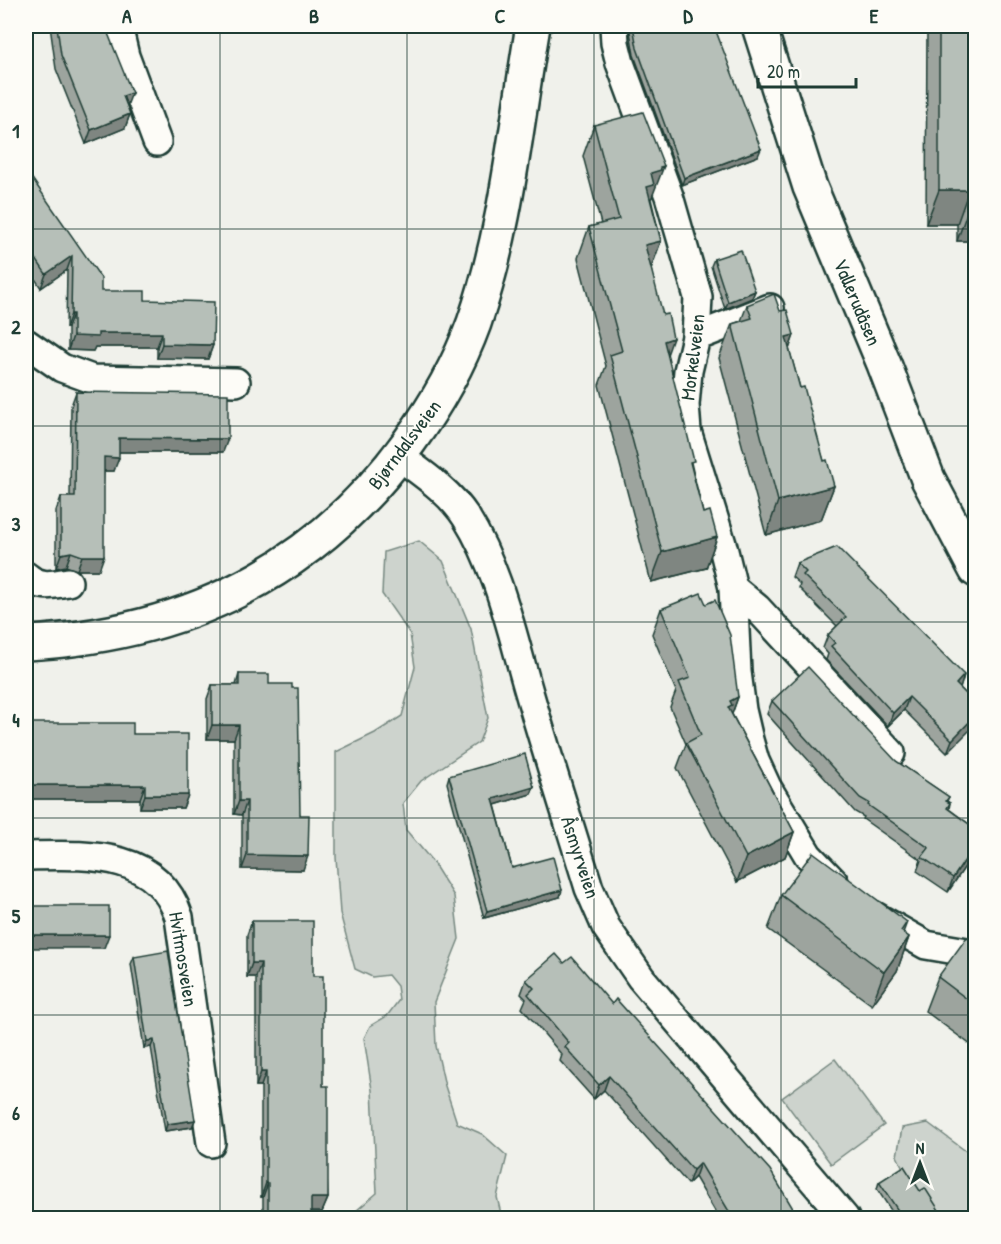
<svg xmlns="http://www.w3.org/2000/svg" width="1001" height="1244" font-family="'Patrick Hand',sans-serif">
<rect width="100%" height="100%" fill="#f0f1eb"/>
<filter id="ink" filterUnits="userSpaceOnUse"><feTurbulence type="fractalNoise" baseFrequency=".0167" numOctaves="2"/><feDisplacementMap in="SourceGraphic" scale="12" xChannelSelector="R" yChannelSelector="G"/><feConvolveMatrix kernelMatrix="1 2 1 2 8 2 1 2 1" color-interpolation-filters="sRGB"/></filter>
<g filter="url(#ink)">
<g fill="#cdd3cd" stroke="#768880" stroke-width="1.5">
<path d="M419,541L443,561L471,629L488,718L479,742L421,781L403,803L406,830L432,861L454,896L459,939L434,1002L436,1046L445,1086L457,1123L482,1134L507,1156L497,1197L502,1218H339L350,1216L377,1193L372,1090L364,1038L370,1026L387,1016L399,1000L397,986L388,975L372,977L355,969L340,913L336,857V752L375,733L402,716L415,667L410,634L382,594L384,552Z"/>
<path d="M835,1059L884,1125L831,1164L782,1098Z"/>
<path d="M928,1123L975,1158V1218H938L906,1174L897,1156L902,1128Z"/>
</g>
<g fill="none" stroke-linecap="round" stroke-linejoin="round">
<defs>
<g id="minor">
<path d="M118,26L125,56L157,142"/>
<path d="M614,26L615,43L620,63L669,196L698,297L696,337L688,371L685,405L687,431L723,547L733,588L737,672L742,710L749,740L755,761L767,787L790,825L808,855L834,882"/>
<path d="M696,337L770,308"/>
<path d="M26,343L62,368L92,379L236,382"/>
<path d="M399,456C423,474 449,491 466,517C499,569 512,634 529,692C548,758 569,823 589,888L606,927L641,978L845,1218"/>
<path d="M26,576C39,588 51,585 68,582"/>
<path d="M733,588L757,608L891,753"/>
<path d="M26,856C84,855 157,849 179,917L211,1143"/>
<path d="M873,915L926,945L973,953"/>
</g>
<g id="tertiary">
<path d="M759,26L810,187L884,364L928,479L976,570"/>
<path d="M26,643C185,635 315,572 409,442C436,405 458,367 474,323C507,228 516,124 533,26"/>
</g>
</defs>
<use href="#minor" stroke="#1f3d34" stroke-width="32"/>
<use href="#tertiary" stroke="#1f3d34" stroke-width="38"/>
<use href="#minor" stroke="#fdfcf7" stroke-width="27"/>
<use href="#tertiary" stroke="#fdfcf7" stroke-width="33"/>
</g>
<g fill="#9da49e" stroke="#1f3d34" stroke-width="1.5">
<path d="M50,26H105L127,106L130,114L125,128L86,144L56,69Z"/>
<path d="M629,26H714L758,156L682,185L634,55Z"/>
<path d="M927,26H975V241H957V224H926Z"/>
<path d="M594,125L652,197L651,199L661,241L651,269L667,355L692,467L703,513L717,537L706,568L651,582L599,385L606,366L578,258L589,227L601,224L583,156Z"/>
<path d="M26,170L101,291L145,300L213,345L208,359L157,358V347H95L93,351L68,350V328H66L67,270L41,288L26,265Z"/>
<path d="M714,259L755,291L752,298L725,309L711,266Z"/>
<path d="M747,305L780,311L794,335L789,349L800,388L824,461L834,486L821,520L766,535L719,358L732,324L741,321Z"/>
<path d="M76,392L223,452H119L114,471H104L99,570H77L66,566L56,568V511L61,497H70L71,406Z"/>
<path d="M797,563L964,675L960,688L975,703L947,753L904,710L888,726L826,660L828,654L823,648L828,635L837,626L799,588L800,584L792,577Z"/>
<path d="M661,609L738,697L732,714L794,832L785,857L737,882L677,768L686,744L670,707L676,691L652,634Z"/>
<path d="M239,674L269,684L300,815L303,870L242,869V815L234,814V739H207V699L212,685H236Z"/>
<path d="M772,701L896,761L949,797L947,801L950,803L949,809L973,827L971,832L974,834L972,839V856L948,892L917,871L921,860L863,819L864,817L855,812L767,714Z"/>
<path d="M26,723L133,734L188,795L183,808H140V799H26Z"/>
<path d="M449,776L534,787L531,794L495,805L512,868L560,897L484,918L447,783Z"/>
<path d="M781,895L907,922L903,933L909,937L897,971L872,1005L768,929Z"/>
<path d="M252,921L313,976L323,1086L328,1198L322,1212H311V1218H263V1197H261V1086H256V977H247V935Z"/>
<path d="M975,943V1048L925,1011L938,977Z"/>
<path d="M134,957L195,1120L192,1127L165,1131L151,1047L144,1048L131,964Z"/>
<path d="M526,980L798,1217L807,1218H719L695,1177L688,1184L604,1090L594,1099L560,1061L562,1055L522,1008L526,999L521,994Z"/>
<path d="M879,1182L920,1191L944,1218H896L877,1189Z"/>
</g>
<g fill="#7f8681" stroke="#1f3d34" stroke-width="1.5">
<path d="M132,93L127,106L123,96Z"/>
<path d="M130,114L125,128L86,144L91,130Z"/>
<path d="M761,149L758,156L682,185L684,178Z"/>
<path d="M664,166L652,197L636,217L651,173Z"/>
<path d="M939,190H969L957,224H926Z"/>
<path d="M969,207H975V241H957Z"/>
<path d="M661,241L650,271L645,245Z"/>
<path d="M72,256L67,270L41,288L46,274Z"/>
<path d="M755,291L752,298L725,309L728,302Z"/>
<path d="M71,314H73L68,328H66Z"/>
<path d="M98,333H162L157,347H95L93,351L68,350L73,336Z"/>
<path d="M794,335L782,369L786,337Z"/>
<path d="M673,338L662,369L664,341Z"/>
<path d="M162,344L213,345L208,359L157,358Z"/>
<path d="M119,438L228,439L223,452H114Z"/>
<path d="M104,457L119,458L114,471H99Z"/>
<path d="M834,486L821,520L766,535L778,501Z"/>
<path d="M717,537L706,568L651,582L662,552Z"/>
<path d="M71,552L66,566L56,568L61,554Z"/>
<path d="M82,556H104L99,570H77Z"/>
<path d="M964,675L960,689L956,684Z"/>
<path d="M738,697L729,722L719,732L730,701Z"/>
<path d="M909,697L904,710L888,726L893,713Z"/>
<path d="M975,716V725L947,753L952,740Z"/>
<path d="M212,725H239L234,739H207Z"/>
<path d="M26,785H145L140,799H26Z"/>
<path d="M534,787L531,794L491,806L493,799Z"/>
<path d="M145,795H188L183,808H140Z"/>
<path d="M239,801H247L242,815L234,814Z"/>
<path d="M794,832L785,857L737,882L746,857Z"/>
<path d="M975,845L972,856L948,892L953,878Z"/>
<path d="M247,855L308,856L303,870L242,869Z"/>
<path d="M562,890L560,897L484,918L487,911Z"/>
<path d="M26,935H109L104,948H26Z"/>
<path d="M909,937L897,971L872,1005L884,972Z"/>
<path d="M252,963H261L256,977H247Z"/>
<path d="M154,1040L151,1047L144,1048L147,1041Z"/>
<path d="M261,1072H266L261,1086H256Z"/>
<path d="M609,1076L604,1090L594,1099L599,1085Z"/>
<path d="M195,1120L192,1127L165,1131L167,1124Z"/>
<path d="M700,1163L695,1177L688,1184L693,1170Z"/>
<path d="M266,1183H268L263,1197H261Z"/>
<path d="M311,1198H328L322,1212H306Z"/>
</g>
<g fill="#b6bfb8" stroke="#1f3d34" stroke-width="1.5">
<path d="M57,26H105L132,93L123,96L130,114L91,130L61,55Z"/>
<path d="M633,26H714L761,149L684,178L637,48Z"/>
<path d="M939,26H975V207H969V190H939Z"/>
<path d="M643,112L664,166L660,167L661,170L651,173L654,185L647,187L661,241L645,245L663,315L668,314L673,338L664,341L694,461L690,462L703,513L710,511L717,537L662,552L610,355L622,351L589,227L619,219L594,125Z"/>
<path d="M26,170L101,278V291H145V300L214,302L213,345L162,344V333H98V337L73,336V314H71L72,256L46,274L26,244Z"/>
<path d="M741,250L755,291L728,302L714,259Z"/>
<path d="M774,294L780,311L787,310L794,335L786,337L800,388L804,387L824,461L827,460L834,486L778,501L732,324L752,318L747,305Z"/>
<path d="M76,392L228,394V439L119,438V458L104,457V556H82L71,552L61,554V497H75Z"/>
<path d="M837,547L964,675L956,684L975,703V716L952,740L909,697L893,713L831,646L835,643L828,635L846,617L803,575L806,572L797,563Z"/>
<path d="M701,593L706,604L715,600L730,635L738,697L730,701L732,705L728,707L794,832L746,857L686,743L701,735L679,682L690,678L661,609Z"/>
<path d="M808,667L896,761L949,797L946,801L950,803L947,808L973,827L970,832L974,834L971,838L975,841V845L953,878L922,857L929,848L868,805L869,803L860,798L772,701Z"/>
<path d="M239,674H269V684H292V688H298L300,815H309L308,856L247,855V801H239V725H212V685H239Z"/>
<path d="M26,723H133V734H188V795H145V785H26Z"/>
<path d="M525,754L534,787L493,799L512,868L553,857L562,890L487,911L449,776Z"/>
<path d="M813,852L907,922L901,931L909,937L884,972L781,895Z"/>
<rect x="26" y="906" width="83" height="29"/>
<path d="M252,921H313V976H323V1086H328V1198H311V1218H268V1183H266V1072H261V963H252Z"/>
<path d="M967,937L975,943V1005L938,977Z"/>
<path d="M168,951L195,1120L167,1124L154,1040L147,1041L134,957Z"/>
<path d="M556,954L564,963L572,957L612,1004L616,999L770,1170L798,1217L804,1214L807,1218H733L700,1163L693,1170L609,1076L599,1085L565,1047L569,1043L528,994L534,988L526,980Z"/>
<path d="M904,1166L920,1191L925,1188L944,1218H903L879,1182Z"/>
</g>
</g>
<path fill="none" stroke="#1f3d34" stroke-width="1.5" stroke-opacity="0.55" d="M220,26V1218M407,26V1218M594,26V1218M781,26V1218M26,229H976M26,426H976M26,622H976M26,818H976M26,1015H976"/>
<g text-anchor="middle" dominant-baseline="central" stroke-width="4.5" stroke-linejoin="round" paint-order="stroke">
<g font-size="20" fill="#1f3d34" stroke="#fdfcf7">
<text transform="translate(858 302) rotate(67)">Vallerudåsen</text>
<text transform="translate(692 357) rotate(-83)">Morkelveien</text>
<text transform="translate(404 444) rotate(-53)">Bjørndalsveien</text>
<text transform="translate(581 857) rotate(72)">Åsmyrveien</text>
<text transform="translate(184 959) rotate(81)">Hvitmosveien</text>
</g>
</g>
<rect width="1001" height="1244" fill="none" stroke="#fdfcf7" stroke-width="66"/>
<g transform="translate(920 1163)" stroke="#fdfcf7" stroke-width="4.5" paint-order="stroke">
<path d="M0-4.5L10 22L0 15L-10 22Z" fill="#1f3d34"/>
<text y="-9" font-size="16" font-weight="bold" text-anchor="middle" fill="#1f3d34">N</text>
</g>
<path d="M758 78v9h98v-9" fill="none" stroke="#1f3d34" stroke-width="3"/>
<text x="767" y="78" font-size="18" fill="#1f3d34" stroke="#fdfcf7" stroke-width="4.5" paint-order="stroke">20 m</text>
<rect x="33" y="33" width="935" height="1178" fill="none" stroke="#1f3d34" stroke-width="2"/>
<g font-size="20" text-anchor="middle" font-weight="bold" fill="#1f3d34">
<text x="127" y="23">A</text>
<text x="314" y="23">B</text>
<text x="500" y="23">C</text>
<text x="688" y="23">D</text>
<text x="874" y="23">E</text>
<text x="16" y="138">1</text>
<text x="16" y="334">2</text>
<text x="16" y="531">3</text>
<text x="16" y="727">4</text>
<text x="16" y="923">5</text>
<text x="16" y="1120">6</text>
</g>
</svg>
